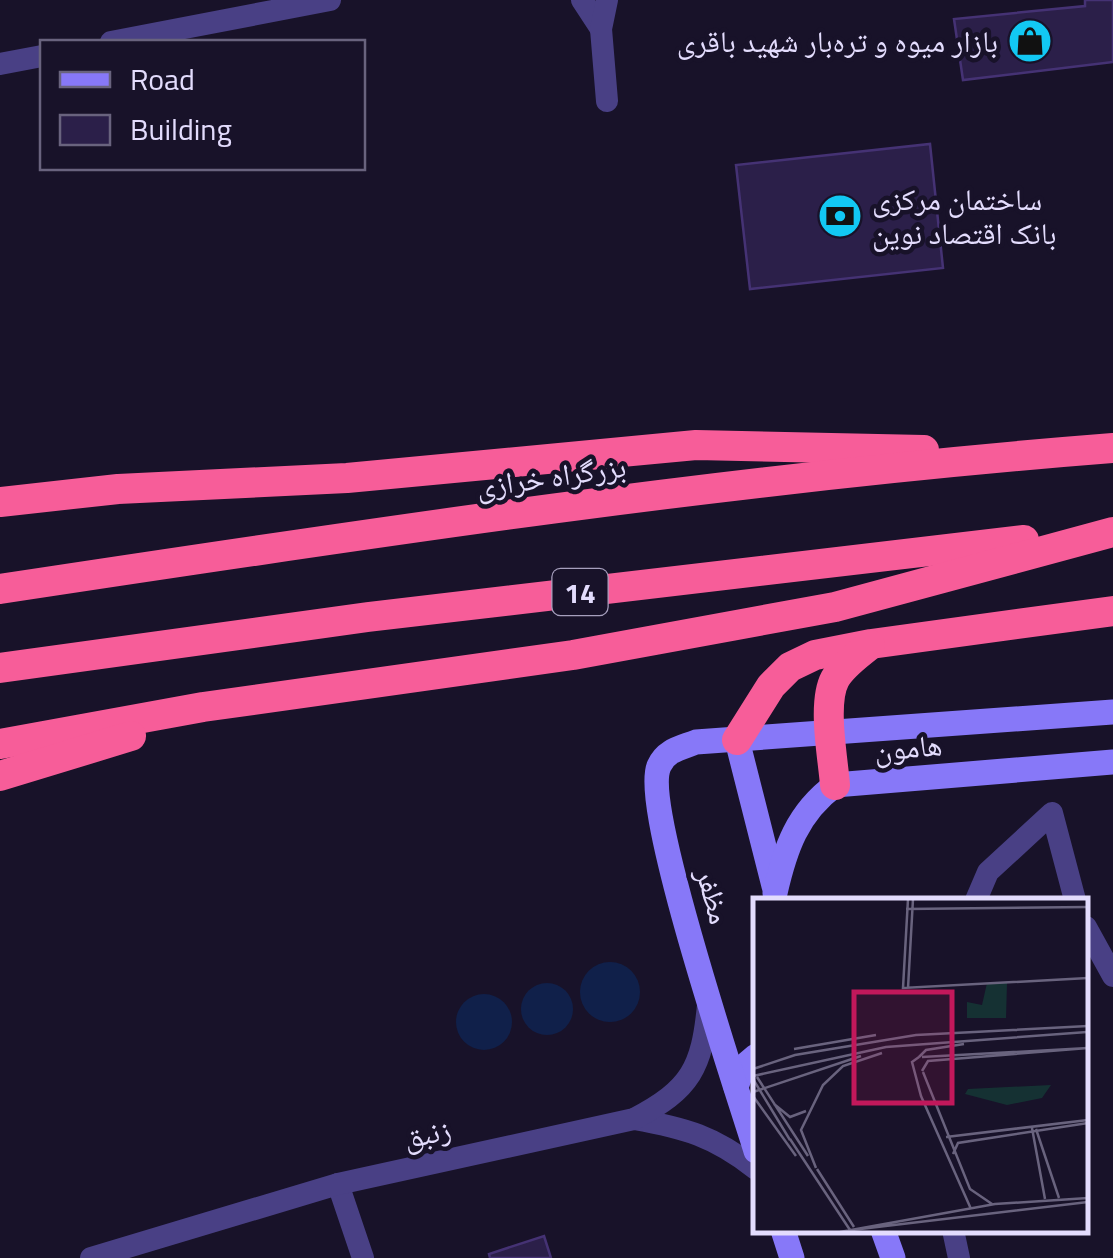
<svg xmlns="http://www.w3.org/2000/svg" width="1113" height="1258" font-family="'Titillium Web','Noto Naskh Arabic',sans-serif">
<rect width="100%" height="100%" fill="#181229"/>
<g fill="#10204a">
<circle cx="610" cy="992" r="30"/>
<circle cx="547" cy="1009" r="26"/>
<circle cx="484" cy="1022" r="28"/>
</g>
<g fill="#2b1f49" stroke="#453274" stroke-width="2.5">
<path d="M1085,0H1113V62L963,80L954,19L1085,6Z"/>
<path d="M930,144L943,268L750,289L736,165Z"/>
<path d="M544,1236L551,1258H490L489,1254Z"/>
</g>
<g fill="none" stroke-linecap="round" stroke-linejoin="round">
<g stroke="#494085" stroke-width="22">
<path d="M582,0L601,29"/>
<path d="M607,0L601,29L607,101"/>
<path d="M111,42L330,0"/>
<path d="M0,64L42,56"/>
<path d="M976,900L988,872L1052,813L1075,900"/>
<path d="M1086,927L1113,976"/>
<path d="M634,1119C685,1128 714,1136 756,1169"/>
<path d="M338,1184L363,1258"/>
<path d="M953,1230L959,1258"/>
<path d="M91,1258L338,1184L634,1119C691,1089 702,1068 708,1005"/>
</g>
<g stroke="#8778f8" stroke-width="25">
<path d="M737,740L774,886"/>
<path d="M775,893C785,849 797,813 835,785L1113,762"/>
<path d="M736,1087L743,1067L756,1056"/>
<path d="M756,1151C738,1092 641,807 659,766C666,750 681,748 696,742L1113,712"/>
<path d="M783,1230L792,1258"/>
<path d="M883,1230L893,1258"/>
</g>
<g stroke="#f75d99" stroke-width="30">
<path d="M0,502L118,489L347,478L696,445L924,450"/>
<path d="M0,589C369,533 740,477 1113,448"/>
<path d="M0,668L368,617L1024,540"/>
<path d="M737,740L771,686L790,667L815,655L871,644L1113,611"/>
<path d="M0,744L203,707L573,655L835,607L1113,532"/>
<path d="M0,776L131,736"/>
<path d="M835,785C833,758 822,703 835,679C843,665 858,655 870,645"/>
</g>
</g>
<defs>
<symbol id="shop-disc" viewBox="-11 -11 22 22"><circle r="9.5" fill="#12c8f3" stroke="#181229"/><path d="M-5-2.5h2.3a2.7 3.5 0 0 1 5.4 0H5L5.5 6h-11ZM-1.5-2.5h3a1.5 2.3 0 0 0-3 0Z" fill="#111"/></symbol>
<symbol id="bank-disc" viewBox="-11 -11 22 22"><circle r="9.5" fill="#12c8f3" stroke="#181229"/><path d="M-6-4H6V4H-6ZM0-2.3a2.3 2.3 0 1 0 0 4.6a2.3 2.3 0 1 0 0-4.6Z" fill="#111"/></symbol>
</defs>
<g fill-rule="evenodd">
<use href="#shop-disc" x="1005" y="16" width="50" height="50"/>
<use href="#bank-disc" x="815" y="191" width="50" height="50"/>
</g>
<g text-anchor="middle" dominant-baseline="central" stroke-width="9" stroke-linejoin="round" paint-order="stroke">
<rect fill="#181229" stroke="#a69fbd" stroke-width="2.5" x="552.5" y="569" width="55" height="46" rx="8"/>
<g font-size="28" font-weight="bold" fill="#e3dcfd">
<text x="580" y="592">14</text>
</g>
<g font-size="30" fill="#e3dcfd" stroke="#181229" text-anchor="end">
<text x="998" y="41">بازار میوه و تره‌بار شهید باقری</text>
<text x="872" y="199" text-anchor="start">ساختمان مرکزی<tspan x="872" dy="34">بانک اقتصاد نوین</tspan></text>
</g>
<g font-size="30" fill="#e3dcfd" stroke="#181229">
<text transform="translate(551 476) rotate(-8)">بزرگراه خرازی</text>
<text transform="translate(908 747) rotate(-5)">هامون</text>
<text transform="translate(714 896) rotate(75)">مظفر</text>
<text transform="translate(427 1133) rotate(-12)">زنبق</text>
</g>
</g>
<g transform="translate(753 898)">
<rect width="335" height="335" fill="#181229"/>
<path d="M234,85H254L253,120H214V104L229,107ZM298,187L289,200L254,207L212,196L215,191Z" fill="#153133"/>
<path fill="none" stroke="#69637e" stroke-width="2.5" d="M155,1L150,90L335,80M153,11L335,9M155,90L160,1M41,151L123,137M166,159L159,164L168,198L218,311M166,159L173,152L211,146M169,159L335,150L175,163L169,173M0,171L42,157L163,137L335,128M170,174L217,291L239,306M0,178L133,149L334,134M4,179L55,258M0,181L37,242M0,194L108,158M0,198L43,258M21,206L37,219L53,213M279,230L292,301M283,231L306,300M193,239L335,222M37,241L97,332M200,256L205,245L335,225M63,270L48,232L70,187L90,168L129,155M64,271L101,329M99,332L335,304M87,334L242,306L335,300"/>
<path fill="#c2185b" fill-opacity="0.15" stroke="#c2185b" stroke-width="5" d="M101,94H199V205H101Z"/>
<rect width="335" height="335" fill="none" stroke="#e3dcfd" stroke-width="5"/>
</g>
<rect x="40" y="40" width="325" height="130" fill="#181229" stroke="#69637e" stroke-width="2.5"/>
<rect x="60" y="72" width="50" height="15" fill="#8778f8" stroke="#69637e" stroke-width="2.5"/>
<text x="130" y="90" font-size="30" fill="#e3dcfd">Road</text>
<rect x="60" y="115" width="50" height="30" fill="#2b1f49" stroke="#69637e" stroke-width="2.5"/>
<text x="130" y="140" font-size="30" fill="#e3dcfd">Building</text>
</svg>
